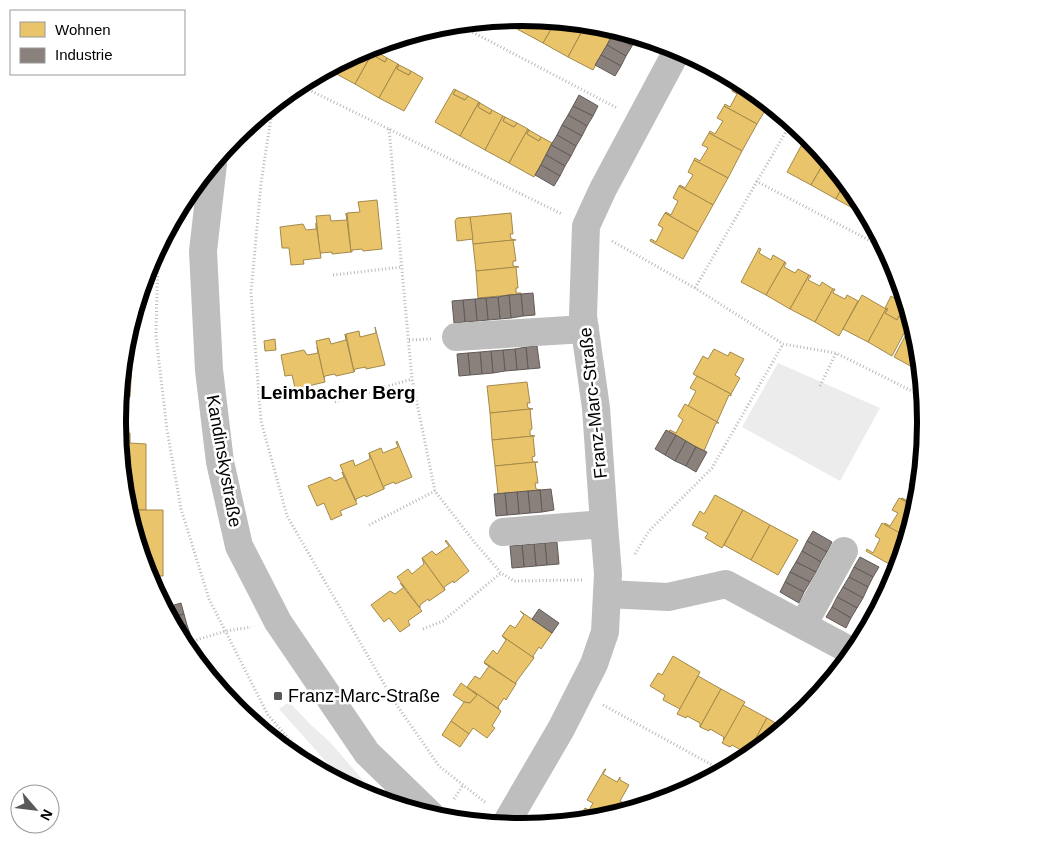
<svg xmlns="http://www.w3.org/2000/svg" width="1043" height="844" font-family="Helvetica,sans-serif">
<rect width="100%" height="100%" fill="#fff"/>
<g fill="#ececec">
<path d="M778,363L880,408L840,481L742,427Z"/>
<path d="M289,702L311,725L330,742L379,799L366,796L348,786L279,709Z"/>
</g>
<g fill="#e9c46a" stroke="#a3894a">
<path d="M525,18L556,21L543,43L519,30Z"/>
<path d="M525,18L519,30L501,20L522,18Z"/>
<path d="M556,21L586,24L568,57L543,43Z"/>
<path d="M586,24L598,25L602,28L599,33L609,38L612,33L613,34L593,70L568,57Z"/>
<path d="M602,28L612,33L609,38L599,33Z"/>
<path d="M367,48L374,50L355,84L331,71L333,66Z"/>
<path d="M374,50L375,51L373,55L385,62L387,58L398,64L379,98L355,84Z"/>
<path d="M375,51L387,58L385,62L373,55Z"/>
<path d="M398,64L399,65L397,69L409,75L411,71L423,78L404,111L379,98Z"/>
<path d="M399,65L411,71L409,75L397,69Z"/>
<path d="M737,81L746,86L769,104L757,124L724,106L725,104L730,107L737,94L732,91Z"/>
<path d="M454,89L456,90L453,94L465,100L468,96L479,102L460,136L435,122Z"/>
<path d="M456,90L468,96L465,100L453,94Z"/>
<path d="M479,102L480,103L478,107L490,114L492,110L503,116L485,150L460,136Z"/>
<path d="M480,103L492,110L490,114L478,107Z"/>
<path d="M724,106L757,124L742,151L709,133L710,131L715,134L723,121L717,118Z"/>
<path d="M503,116L505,117L503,121L514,127L517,123L528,129L509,163L485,150Z"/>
<path d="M505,117L517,123L514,127L503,121Z"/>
<path d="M528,129L529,130L527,134L539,141L541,137L552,143L534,177L509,163Z"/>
<path d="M529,130L541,137L539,141L527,134Z"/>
<path d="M709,133L742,151L728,178L694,160L695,158L700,161L708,148L702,145Z"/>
<path d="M807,135L826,159L811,185L787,172Z"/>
<path d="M826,159L845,182L836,199L811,185Z"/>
<path d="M694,160L728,178L713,205L679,186L680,185L685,188L693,175L688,172Z"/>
<path d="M845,182L858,198L863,207L860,212L836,199Z"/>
<path d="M679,186L713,205L698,232L665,213L666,212L671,215L678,201L673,198Z"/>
<path d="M377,200L382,249L363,251L362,249L352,250V252H351L347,213L360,212L358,202Z"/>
<path d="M863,207L868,217L860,212Z"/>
<path d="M346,213L351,252L332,254V252L321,253L320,255L316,216L330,215L331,221L347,220Z"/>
<path d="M511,213L513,234H510L511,239L516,240L473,244L470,217Z"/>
<path d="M665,213L698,232L683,259L650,241L651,239L656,242L663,228L658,225Z"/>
<path d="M470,217L473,239L457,241L455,221L457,218Z"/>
<path d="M316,223L321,258L303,260L304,264L291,265L289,248H282L280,227L303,224L306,230L316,229Z"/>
<path d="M513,240L516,261H513V266L519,267L476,271L473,244Z"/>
<path d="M759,248L761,249L759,253L771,260L773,255L785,262L766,295L741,282Z"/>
<path d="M785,262L786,263L784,267L795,273L798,269L809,275L790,309L766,295Z"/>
<path d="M516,267L518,288H516V293H521V294L478,298L476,271Z"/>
<path d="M809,275L811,276L808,280L820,286L822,282L833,289L815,322L790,309Z"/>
<path d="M833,289H835L833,293L845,299L847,295L858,301L839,336L815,322Z"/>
<path d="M862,295L886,309L868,342L843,329Z"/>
<path d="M891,296L907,306L910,322L899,316L897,320L885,313L888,309L885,308Z"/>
<path d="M886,309H888L885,313L897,320L899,316L910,322L892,356L868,342Z"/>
<path d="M375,327L385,365L366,369V367L355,369L354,372L346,334L359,331L360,337L376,333Z"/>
<path d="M910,327L914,329L918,343L920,362L916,369L894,357Z"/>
<path d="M128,331H134L130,397H119L125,343Z"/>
<path d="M345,334L354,372L336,376L335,374L325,376L324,379L316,341L329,338L331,344L346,340Z"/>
<path d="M275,339L276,350L265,351L264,341Z"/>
<path d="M317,347L325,382L308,386L309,390L296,392L292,375L285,376L281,355L304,350L307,355L318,353Z"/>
<path d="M714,349L728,356L730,352L744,359L735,375L740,378L731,394L693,374L703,356L708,359Z"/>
<path d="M697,376L731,394V396L729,395L717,422L688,406L696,391L690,388Z"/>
<path d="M527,382L530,403H527L528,408L533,409L490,413L487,386Z"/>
<path d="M685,404L719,423H716L704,451L669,432L670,430L676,433L683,420L678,416Z"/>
<path d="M530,409L532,429L530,430V435L535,436L492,440L490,413Z"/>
<path d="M118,433H130V443L146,444V510H128L123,487H126V470H122Z"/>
<path d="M533,436L535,456L532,457L533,462H538L495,466L492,440Z"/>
<path d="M397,441L412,477L395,484L394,482L384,486V489L369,453L381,448L383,453L398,447L396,442Z"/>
<path d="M369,453L384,489L366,497L365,495L356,499V501L340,465L353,460L355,466L370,459Z"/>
<path d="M535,462L538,483H535L536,489L541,490L498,494L495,466Z"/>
<path d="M922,462L921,474L917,472Z"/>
<path d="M342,472L357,504L340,511L342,515L331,520L324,503L317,506L308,486L330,477L335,481L344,477Z"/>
<path d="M917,472L921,474L916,507L901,499L902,498L908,501L915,488L909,485Z"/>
<path d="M715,495L743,510L722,548L705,538L708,533L692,525L700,511L704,514Z"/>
<path d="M899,498L916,507L907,537L884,525L885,523L890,526L898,513L892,510Z"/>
<path d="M139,510H163V576H148L140,550H143V533H139Z"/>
<path d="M743,510L770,525L751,560L724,545Z"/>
<path d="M882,523L907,537L898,569L866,551L867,549L873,553L880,539L875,536Z"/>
<path d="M770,525L798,540L778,575L751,560Z"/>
<path d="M446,540L469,571L454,583L453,581L444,587L445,590L422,558L432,551L436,555L449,546L445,541Z"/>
<path d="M422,558L445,590L429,601L428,599L420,605V608L397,577L408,569L412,574L424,564Z"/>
<path d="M400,583L422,611L408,621L410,625L400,632L389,618L384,622L371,605L390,591L395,594L404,587Z"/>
<path d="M520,611L552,633L541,649L539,647L533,656L534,658L502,636L510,625L515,628L524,615Z"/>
<path d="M502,636L534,658L516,682V684L484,662L493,650L497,654L506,640Z"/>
<path d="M673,656L700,672L680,709L663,700L665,695L650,686L658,673L662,675Z"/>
<path d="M484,663L516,684L506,700L504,698L498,707L499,709L467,687L475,676L480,679L489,666Z"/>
<path d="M698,676L721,689L700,727V723L687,716L686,718L677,714Z"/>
<path d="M461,683L477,695L470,703L464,702L453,695Z"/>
<path d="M721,689L745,702L724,740L723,739L724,737L710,729L709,731L700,727Z"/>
<path d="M473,691L501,711L492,726L495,728L487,738L473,728L469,734L451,721L464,702L470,703L477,695Z"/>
<path d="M743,705L767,718L746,756V753L732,745L730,747L722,743Z"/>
<path d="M767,718L784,728L748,757L746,756Z"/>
<path d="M451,721L469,734L460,747L442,735Z"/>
<path d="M605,769H606L603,774L617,782L620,777V780L629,785L620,801L633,808L600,819L577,821L585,808L589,810L593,803L587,800Z"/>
</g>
<g fill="#8a817c" stroke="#615a57">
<path d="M615,30L637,36L632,46L612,35Z"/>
<path d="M612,35L632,46L626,56L607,45Z"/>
<path d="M607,45L626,56L621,66L601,55Z"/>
<path d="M601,55L621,66L615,76L595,65Z"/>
<path d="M579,95L598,106L593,116L573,106Z"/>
<path d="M573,106L593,116L587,126L568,115Z"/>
<path d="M568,115L587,126L582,136L562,125Z"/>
<path d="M562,125L582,136L576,146L557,135Z"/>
<path d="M557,135L576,146L571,156L551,145Z"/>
<path d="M551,145L571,156L565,166L546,155Z"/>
<path d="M546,155L565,166L560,176L541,165Z"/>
<path d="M541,165L560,176L554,186L535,175Z"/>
<path d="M533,293L535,315L523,316L521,294Z"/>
<path d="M521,294L523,316L511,318L509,295Z"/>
<path d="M509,295L511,318L500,319L498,297Z"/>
<path d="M498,297L500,319L488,320L486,298Z"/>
<path d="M486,298L488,320L477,321L475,299Z"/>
<path d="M475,299L477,321L465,322L463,300Z"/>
<path d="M463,300L465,322L454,323L452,301Z"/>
<path d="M537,346L540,368L528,369L526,347Z"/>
<path d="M526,347L528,369L517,370L515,349Z"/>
<path d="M515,349L517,370L505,371L503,350Z"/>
<path d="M503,350L505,371L493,373L491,351Z"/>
<path d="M491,351L493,373L482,374L480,352Z"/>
<path d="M480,352L482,374L470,375L468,353Z"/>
<path d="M468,353L470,375L459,376L457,354Z"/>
<path d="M666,430L676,435L665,455L655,449Z"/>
<path d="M676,435L686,441L675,461L665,455Z"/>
<path d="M686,441L696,447L686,466L675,461Z"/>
<path d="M696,447L707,452L696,472L686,466Z"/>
<path d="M551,489L554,510L542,512L540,490Z"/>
<path d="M540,490L542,512L530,513L528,491Z"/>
<path d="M528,491L530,513L519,514L517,492Z"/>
<path d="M517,492L519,514L507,515L505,493Z"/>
<path d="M505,493L507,515L496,516L494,494Z"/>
<path d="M813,531L832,542L827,552L807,541Z"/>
<path d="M807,541L827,552L821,562L802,551Z"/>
<path d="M557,542L559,564L547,565L545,543Z"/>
<path d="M545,543L547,565L536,566L534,544Z"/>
<path d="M534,544L536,566L524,567L522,545Z"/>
<path d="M522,545L524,567L512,568L510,546Z"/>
<path d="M802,551L821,562L816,572L796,562Z"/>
<path d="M860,557L879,567L873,577L854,567Z"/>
<path d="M796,562L816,572L810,582L790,572Z"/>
<path d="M854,567L873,577L868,587L849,577Z"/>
<path d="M790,572L810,582L804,592L785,582Z"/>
<path d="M849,577L868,587L863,598L843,587Z"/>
<path d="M785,582L804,592L799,603L780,592Z"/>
<path d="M843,587L863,598L857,608L837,597Z"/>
<path d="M837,597L857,608L851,618L832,607Z"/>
<path d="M181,603L184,614L170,618L164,608Z"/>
<path d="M832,607L851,618L846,628L826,617Z"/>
<path d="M539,609L559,623L552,633L532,619Z"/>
<path d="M184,614L187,625L175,628L170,618Z"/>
<path d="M187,625L191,636L181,639L175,628Z"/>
</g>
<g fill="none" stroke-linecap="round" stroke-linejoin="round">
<g stroke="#b9b9b9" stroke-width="3" stroke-dasharray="1 2.5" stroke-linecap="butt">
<path d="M457,24L617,108"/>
<path d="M299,85L562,214"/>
<path d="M273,105L261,183L251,293L261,421L287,516L394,701L439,766L486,803"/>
<path d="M389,129L412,379L435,491L475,543L501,573L514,581L582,580"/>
<path d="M756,181L886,249"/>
<path d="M612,241L695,288L783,344L836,353L924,397"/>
<path d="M158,248L156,336L167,430L181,509L209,599L268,715L314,768"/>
<path d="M333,275L402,267"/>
<path d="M695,288L791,123"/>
<path d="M409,340L431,339"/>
<path d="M820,386L836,353"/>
<path d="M335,402L412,379"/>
<path d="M369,525L435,491"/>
<path d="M635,554L649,531L712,468L783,344"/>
<path d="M423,629L443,621L501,573"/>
<path d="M183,644L226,631L251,627"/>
<path d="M603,705L723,771"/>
<path d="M454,799L463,785"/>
</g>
<g stroke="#bebebe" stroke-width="28">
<path d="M213,164L203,251L209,370L220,462L239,546L278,622L367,753L431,815"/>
<path d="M456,337L585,329"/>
<path d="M503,532L604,524"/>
<path d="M607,594L668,597L726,584L853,652"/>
<path d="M803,625L844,551"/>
<path d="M505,825L561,729L594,664L605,632L608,574L604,524L596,408L583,316L586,226L603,189L678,49"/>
</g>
</g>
<rect fill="#595959" stroke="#fff" stroke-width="2" x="273" y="691" width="10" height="10" rx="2.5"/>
<g text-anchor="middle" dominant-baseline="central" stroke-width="5" stroke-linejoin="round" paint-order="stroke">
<g font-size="18" fill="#000" stroke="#fff">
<text transform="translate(593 403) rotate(-96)">Franz-Marc-Straße</text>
<text transform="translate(224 461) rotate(80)">Kandinskystraße</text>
</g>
<g font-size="18" fill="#000" stroke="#fff" text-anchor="start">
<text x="288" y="696">Franz-Marc-Straße</text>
</g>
<g font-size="19" font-weight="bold" fill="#000" stroke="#fff">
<text x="338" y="392">Leimbacher Berg</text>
</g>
</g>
<path d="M0 0H1043V844H0ZM521 26H522A395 395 0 0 1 917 421V423A395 395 0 0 1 522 818H521A395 395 0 0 1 126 423V421A395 395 0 0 1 521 26Z" fill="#fff" fill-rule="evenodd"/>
<path fill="none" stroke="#000" stroke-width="6" d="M521 26H522A395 395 0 0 1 917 421V423A395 395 0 0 1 522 818H521A395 395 0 0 1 126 423V421A395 395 0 0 1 521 26Z"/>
<rect x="10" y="10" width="175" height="65" fill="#ffffff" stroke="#999999"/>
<rect x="20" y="22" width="25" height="15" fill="#e9c46a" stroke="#999999"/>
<text x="55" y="35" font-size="15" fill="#000000">Wohnen</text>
<rect x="20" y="48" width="25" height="15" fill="#8a817c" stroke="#999999"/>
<text x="55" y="60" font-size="15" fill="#000000">Industrie</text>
<g transform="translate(35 809) rotate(118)"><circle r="24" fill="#ffffff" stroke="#999999"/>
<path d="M0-4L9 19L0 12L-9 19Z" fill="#595959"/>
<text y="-8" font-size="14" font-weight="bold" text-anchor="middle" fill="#000000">N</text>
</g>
</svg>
